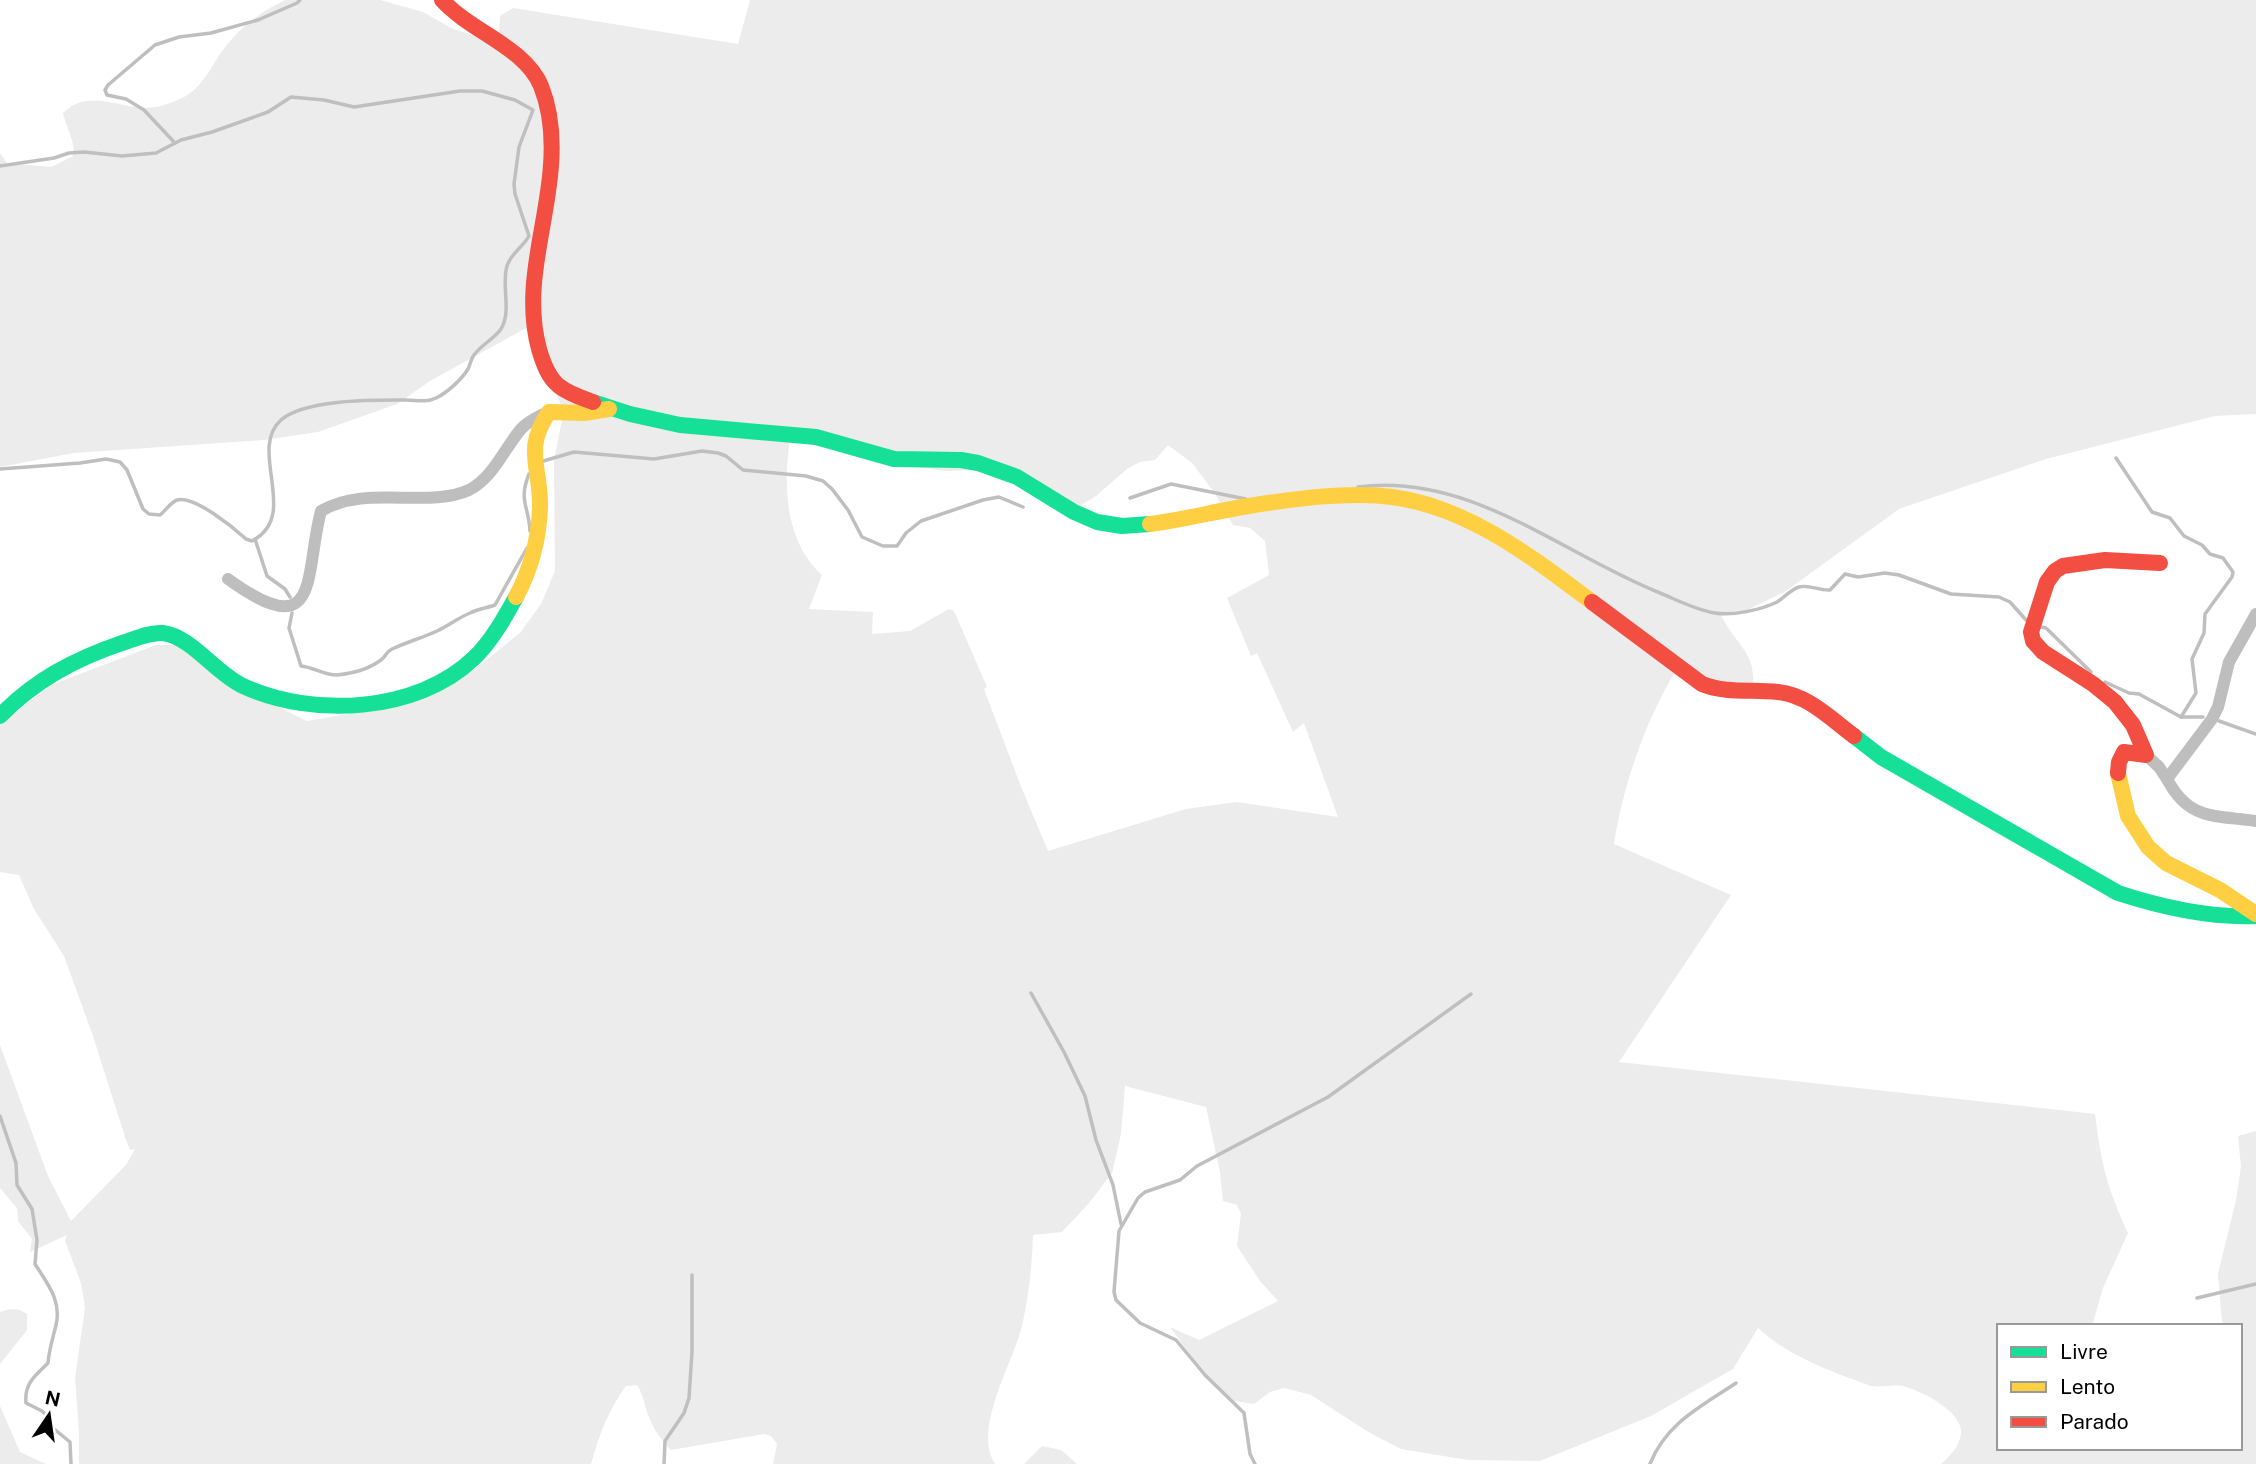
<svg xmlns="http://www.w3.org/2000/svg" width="2256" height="1464" font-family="'Public Sans',sans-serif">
<rect width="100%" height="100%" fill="#fff"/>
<g fill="#ececec" fill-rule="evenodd">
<path d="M285,0H380L423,12L451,28L472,35H499L500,16L513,8L738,44L750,0H2256V414L2215,416L2046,459L1899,509L1786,591L1739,614L1720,613C1735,646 1759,652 1752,693H1732L1680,664C1647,716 1623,784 1614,844L1731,895L1619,1062L2095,1114C2101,1163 2107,1188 2128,1233L2103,1288L2092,1326H1999V1448H2240V1332L2244,1327L2228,1326L2222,1322L2218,1274L2236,1200L2241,1166L2238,1136L2256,1131V1464H1941C1950,1456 1960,1446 1961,1433C1963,1412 1923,1392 1906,1387C1894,1383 1880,1389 1868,1385C1828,1370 1790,1357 1758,1328L1733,1369L1651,1416L1540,1461L1468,1460L1401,1449L1370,1433L1311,1395L1284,1388L1270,1392L1254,1404L1235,1401L1208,1379L1170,1327L1199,1340L1278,1301L1260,1281L1237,1246L1241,1214L1237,1205L1223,1201L1220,1172L1206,1107L1125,1086L1121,1134L1112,1173L1090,1202L1062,1232L1033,1235C1032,1266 1029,1296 1022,1326C1013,1363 972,1429 995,1464H773L777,1444L771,1436L764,1434L671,1450C661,1440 654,1430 649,1417C644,1405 644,1396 637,1385L626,1386C608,1411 599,1435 591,1464H79V1432L75,1378L85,1308L81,1283L65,1241L67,1235L30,1252L32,1239L18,1221L17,1208L0,1188V1045L48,1176L71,1221L126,1165L135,1149L130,1150L125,1137L93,1036L64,956L34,909L19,875L0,872V710L1,714L15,713L51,685L156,645H175L259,697L307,721L383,708L476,668L520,633L541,604L555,571L554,461L562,420L560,402L539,361L528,327L430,381L397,404L318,432L264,440L74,453L0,467V153L7,163L51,167L73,156C76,142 66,128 63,113C90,86 123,112 155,107C164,106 178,100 186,96C204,85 211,66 223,50C239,28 260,12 285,0ZM791,432L918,467L946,471L973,470L1041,488L1076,508L1096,496L1127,469L1140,462L1155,460L1168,445L1192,463L1214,492L1233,525L1250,528L1265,541L1269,575L1227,598L1251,656L1257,653L1293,732L1304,723L1338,817L1237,802L1186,809L1048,851L1020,784L984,689L987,687L954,611L949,609L910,631L872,634L873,612L809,609L822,575C783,540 783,480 791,432Z"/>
<path d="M10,1309L20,1310L27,1314V1330L0,1364V1312Z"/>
<path d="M0,1406L20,1452L46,1464H0Z"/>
<path d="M1042,1446L1061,1450L1077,1464H1024Z"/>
</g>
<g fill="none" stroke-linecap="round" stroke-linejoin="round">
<g stroke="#bfbfbf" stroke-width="3.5">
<path d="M175,143L144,110L126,99L107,95L105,90L108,85L155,45L179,37L211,33L258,20L297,3L300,0"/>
<path d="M0,166L54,158L69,153L84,152L122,156L156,153L181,140L212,132L268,112L291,97L324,100L354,107L460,91H482L515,100L533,110L519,147L514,184L515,194L529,236C523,247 511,253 507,266C501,285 512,311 501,329C494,339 481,345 474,355C471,359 470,365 468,369C462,379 447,393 436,398C426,403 416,400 405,400C373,400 305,399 281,420C247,450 301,516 252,541L246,539C234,528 194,495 177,500C171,502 165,511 160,515L149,514L143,509L127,470L120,462L106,459L80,463L0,469"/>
<path d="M2116,458L2152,512L2170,518L2184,536L2202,545L2210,554L2223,558L2233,572L2232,577L2205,614L2204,633L2192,659L2196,693L2181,717"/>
<path d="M540,462L574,452L654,459L702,451L718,453L726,456L743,470L806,476L823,481L832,489L848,510L862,537L883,546H897L906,533L921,521L983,500L999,497L1023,507"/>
<path d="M529,474C518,501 529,506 530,531"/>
<path d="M1358,487C1470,472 1562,554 1660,593C1677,600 1696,610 1715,613C1732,616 1761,610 1777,602C1784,598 1791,589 1799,587C1808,584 1820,591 1830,590L1845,574L1858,577L1885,573L1899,575L1951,594L1999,597L2010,602L2026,620"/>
<path d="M1130,498L1171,484L1246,499"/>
<path d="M255,539L267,576L285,589L290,597"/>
<path d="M292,613L289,628L301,666C312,667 328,676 337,675C354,673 367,670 381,660C386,656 386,652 392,649C407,642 422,638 437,631C448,626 458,618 470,613C478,609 487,608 495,605L527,548"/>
<path d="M2036,626L2046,628L2091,672"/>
<path d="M2105,682L2129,693L2139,694L2181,717H2203"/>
<path d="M2219,721L2256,734"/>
<path d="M1031,993L1064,1052L1085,1096L1096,1140L1113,1185L1121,1224"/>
<path d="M0,1116L16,1163L17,1185L32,1209L37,1240L35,1264C47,1283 62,1301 56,1325C53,1338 49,1349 48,1363C36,1375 24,1383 26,1403L42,1411L48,1417L53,1428L70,1442L71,1464"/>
<path d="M2197,1298L2256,1284"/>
<path d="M664,1464L665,1441L684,1413L689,1398L692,1352V1275"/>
<path d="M1255,1464L1250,1454L1244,1413L1205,1375L1176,1340L1140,1323L1116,1300L1114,1292L1119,1231L1138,1198L1145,1192L1180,1180L1197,1166L1328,1097L1471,994"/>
<path d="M1650,1464C1666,1423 1702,1406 1736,1383"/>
</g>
<g stroke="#bebebe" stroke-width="12">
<path d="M228,579C322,647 304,574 321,511C366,484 427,509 469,490C493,478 504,449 521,429C528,421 538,417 548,412"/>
<path d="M2256,614L2229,662L2218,707L2212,719L2167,779C2189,821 2215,815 2256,821"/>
<path d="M2146,755L2159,767L2167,779"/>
</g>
<g stroke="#16e098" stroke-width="16">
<path d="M593,402L630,414L680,425L816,437L894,459L961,460L978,463L1017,477L1074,512L1097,522L1122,526L1150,524"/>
<path d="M0,716C35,680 75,659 122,643C135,639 150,632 163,633C192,637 215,673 243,686C312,718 417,713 474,658C491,642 505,617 516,597"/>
<path d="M1854,736L1881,757L2118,893C2161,907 2211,918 2256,916"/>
</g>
<g stroke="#ffcf43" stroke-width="16">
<path d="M1150,524C1183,520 1216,511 1249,506C1292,499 1349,491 1392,497C1468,507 1532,557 1592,602"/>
<path d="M516,597C531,569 539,539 540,507C541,467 523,450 549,412L584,413L609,409"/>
<path d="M2118,773L2128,816L2148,847L2166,863L2220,890L2256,914"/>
</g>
<g stroke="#f24e42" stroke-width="16">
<path d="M442,0C471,32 525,47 541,86C551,111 553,138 551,165C547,227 522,287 539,349C543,363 548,377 559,386C569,394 582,398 593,402"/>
<path d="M1592,602L1702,684C1727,694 1752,689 1778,692C1808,695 1831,719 1854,736"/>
<path d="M2118,773L2119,762L2124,752L2146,755L2133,725L2115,702L2093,684L2043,652L2033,641L2031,632L2047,582L2055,571L2063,566L2105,560L2160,563"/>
</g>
</g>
<rect x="1997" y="1324" width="245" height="126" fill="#ffffff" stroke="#999999" stroke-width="2"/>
<rect x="2011" y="1347" width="35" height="10" fill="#16e098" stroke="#999999" stroke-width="2"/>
<text x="2060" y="1359" font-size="21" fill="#000000">Livre</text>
<rect x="2011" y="1382" width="35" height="10" fill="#ffcf43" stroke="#999999" stroke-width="2"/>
<text x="2060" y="1394" font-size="21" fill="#000000">Lento</text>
<rect x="2011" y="1417" width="35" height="10" fill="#f24e42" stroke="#999999" stroke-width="2"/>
<text x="2060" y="1429" font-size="21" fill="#000000">Parado</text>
<g transform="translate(49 1415) rotate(13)" stroke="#ffffff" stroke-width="5" paint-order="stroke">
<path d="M0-5L12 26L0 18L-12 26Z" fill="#000000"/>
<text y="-10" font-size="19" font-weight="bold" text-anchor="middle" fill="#000000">N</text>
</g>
</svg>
